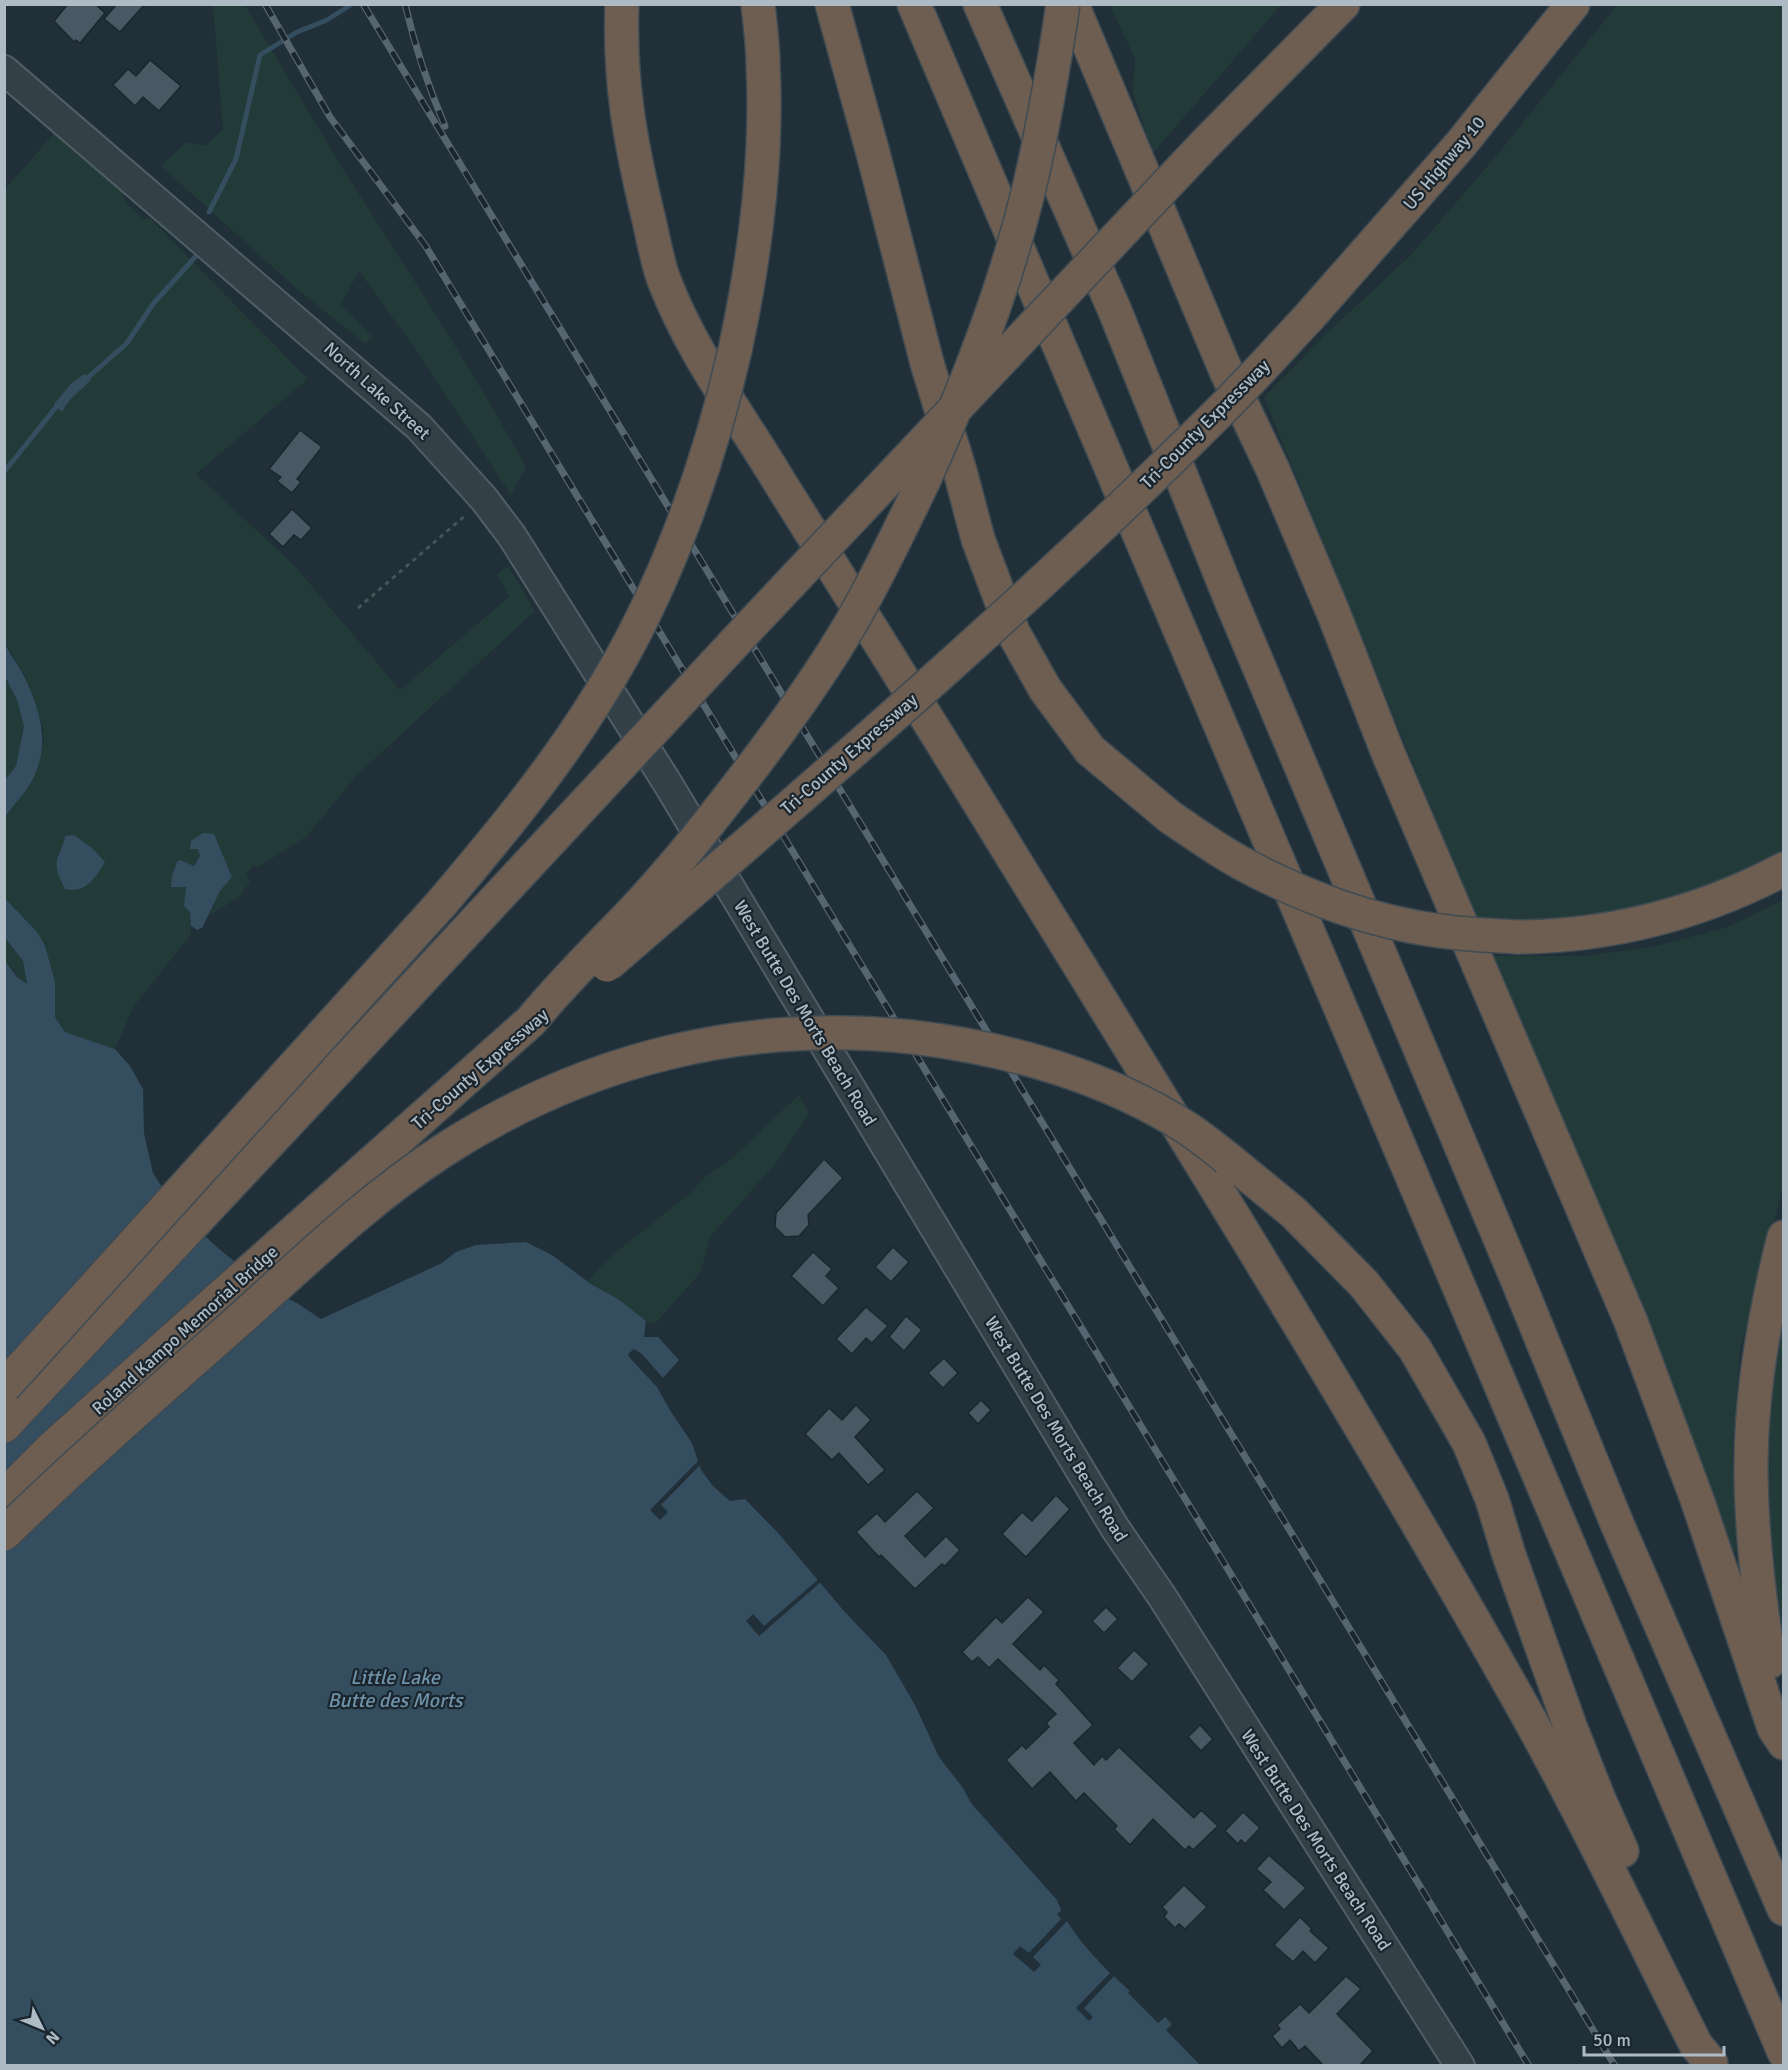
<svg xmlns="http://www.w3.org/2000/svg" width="1788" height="2070" font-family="Signika,sans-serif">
<rect width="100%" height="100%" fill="#202f38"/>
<g fill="#233b38">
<path d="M213,5H245C280,63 314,122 350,180C410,274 472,369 526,467L511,495L414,347L359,271L341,304L373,337L365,344L296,288L161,166L186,142L205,146L223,129Z"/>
<path d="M1110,5H1281L1153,153L1133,93L1135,59Z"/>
<path d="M1617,5H1783V853L1742,875L1654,908L1556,922L1478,924L1264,397L1328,332L1411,255L1497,155Z"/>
<path d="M56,131L122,188L125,202L144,219L150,218L308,379L196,474L294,565L400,690L509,597L497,574L508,566L535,611L356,776L307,836L257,868L254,864L246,874L250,882L240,896L208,917L220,891L232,877L214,834L199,849L200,856L189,872L184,906L190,912L191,926L190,932L192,933L134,1006L115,1049L65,1032L55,1017V982L38,933L5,897L4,817L23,794L44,739L43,727L25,676L5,642V189Z"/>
<path d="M5,676L17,700L24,726L16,766L5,780Z"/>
<path d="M1783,900V1187L1740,1350L1732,1455L1737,1549L1732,1556L1490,956H1584L1652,947L1728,927Z"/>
<path d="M4,938L23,961L27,986L5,961Z"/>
<path d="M799,1095L809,1113L777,1162L711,1236L700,1273L655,1324L646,1321L618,1299L587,1281L611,1256L689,1194L705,1177L730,1160Z"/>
<path d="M1783,1311V1664L1766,1507L1771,1379Z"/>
</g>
<g fill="#344d5f">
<path d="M84,374L91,380C80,391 69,398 62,412L54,404L71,384Z"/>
<path d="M4,642C10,655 19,665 25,678C42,715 51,747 30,784C23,796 12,806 5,817V780L16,766L24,726L17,700L5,676Z"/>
<path d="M203,833L214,834L232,877L220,891L202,928L197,930L191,926L190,912L184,906L186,887H171L172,876L177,862L180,860L194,866L200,856L198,849H190L191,841Z"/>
<path d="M74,835L93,849L105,862C95,878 86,894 65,889C61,881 55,870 57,860C59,852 64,845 65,836Z"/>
<path d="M4,897L38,933L45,946L55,982V1017L65,1032L115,1049L130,1066L143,1089L144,1133L153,1173L176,1209L218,1248L268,1289L297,1303L321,1319L442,1263L456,1252L476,1245L526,1242L552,1255L591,1284L618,1299L646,1321L644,1337H658L679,1360L663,1378L642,1354L634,1349L628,1354L629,1357L657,1387L671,1412L692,1443L701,1470L713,1486L730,1501L745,1499L779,1534L844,1611L886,1655L915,1705L939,1757L963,1788L971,1803L1057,1900C1071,1937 1102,1965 1130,1991L1128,1993L1158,2023L1165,2017L1172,2024L1166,2030L1200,2065H5V961L17,977L27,984L23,961L5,938Z"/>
</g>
<g fill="#202f38">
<path d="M700,1459L702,1463L661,1505L668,1512L660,1520L650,1510Z"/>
<path d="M820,1578L822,1581L759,1636L746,1621L753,1614L764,1626Z"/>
<path d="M1064,1908L1070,1918L1033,1957L1041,1965L1034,1972L1013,1954L1020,1946L1029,1953L1061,1919L1057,1914Z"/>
<path d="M1101,1960L1133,1990L1131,1992L1114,1976L1084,2008L1093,2017L1089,2021L1076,2008L1110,1973L1099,1962Z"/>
</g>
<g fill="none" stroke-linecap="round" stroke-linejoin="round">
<g stroke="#344d5f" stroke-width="5">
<path d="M209,212L236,159L260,55L297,32L327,20L352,4"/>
<path d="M84,381L127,343L153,304L196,256"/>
<path d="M4,472L61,401"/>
</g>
</g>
<g fill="#485964" stroke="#1b272f" stroke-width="1.5">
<path d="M68,4H95L105,13L80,43L76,40L74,42L54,21Z"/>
<path d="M117,4H145L120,32L104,19Z"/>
<path d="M150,60L181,86L159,111L143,97L135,106L113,85L128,69L136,76Z"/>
<path d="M300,430L322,447L297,479L301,482L292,493L277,481L281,477L269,469Z"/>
<path d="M292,509L312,528L301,540L294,535L283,547L269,534Z"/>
<path d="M824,1159L843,1178L808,1215L809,1225L799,1236L785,1237L775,1227L776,1213Z"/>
<path d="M893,1247L909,1262L891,1282L875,1267Z"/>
<path d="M813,1252L832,1269L826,1276L839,1288L823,1306L791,1276Z"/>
<path d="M866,1307L888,1326L872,1343L866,1338L852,1354L836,1339Z"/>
<path d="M906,1316L922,1330L904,1351L889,1337Z"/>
<path d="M944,1358L958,1373L943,1388L928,1373Z"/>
<path d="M981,1400L991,1410L978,1424L968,1413Z"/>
<path d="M856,1405L871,1420L855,1437L885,1470L868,1485L839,1453L832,1460L805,1434L829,1408L842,1420Z"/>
<path d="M917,1491L934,1508L905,1536L925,1557L946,1536L960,1550L945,1566L942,1564L915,1589L881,1555L879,1557L856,1532L877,1513L885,1522Z"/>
<path d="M1056,1495L1070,1509L1026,1557L1002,1534L1022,1512L1032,1521Z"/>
<path d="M1028,1597L1044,1612L1013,1644L1040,1670L1044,1665L1059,1680L1056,1684L1093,1725L1074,1743L1094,1765L1102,1756L1106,1760L1119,1747L1194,1818L1201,1810L1218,1826L1193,1850L1189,1846L1185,1850L1153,1819L1130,1845L1114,1829L1117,1826L1084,1793L1076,1801L1050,1772L1032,1789L1006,1760L1022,1745L1026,1749L1049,1727L1046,1723L1056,1714L998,1659L989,1668L978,1657L972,1662L962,1652L996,1617L1002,1623Z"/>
<path d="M1106,1607L1118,1619L1104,1633L1092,1621Z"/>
<path d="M1134,1650L1149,1664L1132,1682L1117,1668Z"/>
<path d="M1200,1725L1213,1739L1201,1751L1188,1737Z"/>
<path d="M1243,1812L1260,1828L1245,1844L1241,1840L1238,1844L1225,1831Z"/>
<path d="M1269,1855L1306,1888L1284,1910L1263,1890L1271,1882L1256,1869Z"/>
<path d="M1184,1885L1207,1907L1185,1929L1179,1924L1175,1928L1164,1917L1167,1912L1162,1907Z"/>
<path d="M1300,1917L1312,1929L1310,1931L1329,1948L1315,1963L1303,1951L1293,1962L1274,1945Z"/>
<path d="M1346,1976L1361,1989L1337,2014L1373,2051L1359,2066H1324L1305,2046L1299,2051L1290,2040L1282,2048L1272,2036L1280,2029L1277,2025L1300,2004L1309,2013Z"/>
</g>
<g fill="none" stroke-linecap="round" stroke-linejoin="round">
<defs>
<path id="minor" d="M4,70L419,427L484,499L512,536L668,784L1115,1528L1163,1598L1460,2066"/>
<g id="highway">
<path d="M622,4C619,80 630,140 647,212C653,235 656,259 664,280C691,351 735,409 774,473C850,595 927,717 1002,840C1178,1126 1356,1410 1520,1702C1583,1814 1638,1930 1696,2045L1711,2063"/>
<path d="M832,4L873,153L927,363L960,471L978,539L1013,632L1045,689L1090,750L1170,817"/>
<path d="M914,4L1784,2052"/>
<path d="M980,4L1115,311L1230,598L1517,1279L1618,1526L1784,1909"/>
<path d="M1072,4L1226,371L1273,470L1333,612L1388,753L1631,1322L1698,1502L1774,1728L1784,1743"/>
<path d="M1204,145L1343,4"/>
<path d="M1309,317L1461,144L1573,4"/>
<path d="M735,350C755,257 768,159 763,64C763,44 760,24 758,4"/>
<path d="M1518,937C1612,936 1701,913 1784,869"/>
<path d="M1227,1158L1294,1213L1364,1284L1415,1349L1469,1443L1492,1499L1509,1555L1570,1726L1598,1797L1622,1851"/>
<path d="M4,1426L338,1069"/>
<path d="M4,1496L53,1447L179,1334L531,1021"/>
<path d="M1769,1662C1759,1598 1751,1533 1751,1467C1751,1389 1765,1312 1784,1237"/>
</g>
</defs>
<use href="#minor" stroke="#515e66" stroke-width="32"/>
<use href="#highway" stroke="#3e4b53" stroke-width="36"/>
<path stroke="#425756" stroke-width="3" stroke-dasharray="4.5 4.5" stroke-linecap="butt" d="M358,608L467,514"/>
<use href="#minor" stroke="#344048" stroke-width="28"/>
<use href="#highway" stroke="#6e5d51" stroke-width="33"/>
<defs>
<g id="rail">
<path d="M265,4L330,117L425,245L1529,2066"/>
<path d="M363,4L1615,2066"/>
<path d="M405,4C415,47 428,86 445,126"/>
</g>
</defs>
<use href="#rail" stroke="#56656f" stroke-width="7"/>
<use href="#rail" stroke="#1a252d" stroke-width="4.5" stroke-dasharray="14" stroke-linecap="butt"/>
<defs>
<g id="highway-bridge">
<path d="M1170,817C1194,833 1218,851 1243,864C1302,896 1374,923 1441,931C1466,935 1493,935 1518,937"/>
<path d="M607,965C813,787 1020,610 1213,418C1246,386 1277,351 1309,317"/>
<path d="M531,1021C559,987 588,958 619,926C657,887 692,845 726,801C770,745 815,685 851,623C877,578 900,530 923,482C967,386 1006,287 1030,184C1044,124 1054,65 1063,4"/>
<path d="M338,1069L751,625L1204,145"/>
<path d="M4,1387L440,905C496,839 551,773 597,699C663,595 708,469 735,350"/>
<path d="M4,1534C79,1461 158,1392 236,1323C303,1263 368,1199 444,1150C585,1059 745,1019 912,1037C1006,1048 1107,1076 1187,1128C1201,1137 1214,1148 1227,1158"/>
</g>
</defs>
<use href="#highway-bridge" stroke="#3e4b53" stroke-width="36" stroke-linecap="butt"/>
<use href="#highway-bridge" stroke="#6e5d51" stroke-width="33"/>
</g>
<g text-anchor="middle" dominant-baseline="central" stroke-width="4.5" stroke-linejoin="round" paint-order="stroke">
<g font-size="18" fill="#aebbc5" stroke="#1a252d">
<text transform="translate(1444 163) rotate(-50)">US Highway 10</text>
<text transform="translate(377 391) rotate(42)">North Lake Street</text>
<text transform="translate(1205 424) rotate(-45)">Tri-County Expressway</text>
<text transform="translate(849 754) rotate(-41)">Tri-County Expressway</text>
<text transform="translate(805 1013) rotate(59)">West Butte Des Morts Beach Road</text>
<text transform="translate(480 1069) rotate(-41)">Tri-County Expressway</text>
<text transform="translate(185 1330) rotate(-42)">Roland Kampo Memorial Bridge</text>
<text transform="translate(1056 1429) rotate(59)">West Butte Des Morts Beach Road</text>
<text transform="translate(1316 1840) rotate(57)">West Butte Des Morts Beach Road</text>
</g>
<g font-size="20" font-style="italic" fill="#6f92a9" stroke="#1a252d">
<text x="395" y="1677">Little Lake<tspan x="395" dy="23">Butte des Morts</tspan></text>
</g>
</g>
<rect width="1788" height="2070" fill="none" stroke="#aebbc5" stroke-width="12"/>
<g transform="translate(42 2028) rotate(133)" stroke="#1a252d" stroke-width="4.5" paint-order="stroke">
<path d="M0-4.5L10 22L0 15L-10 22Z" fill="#aebbc5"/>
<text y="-9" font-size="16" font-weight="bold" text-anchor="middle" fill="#aebbc5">N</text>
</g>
<path d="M1584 2046v9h140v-9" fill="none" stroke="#aebbc5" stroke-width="3"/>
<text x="1593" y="2046" font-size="18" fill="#aebbc5" stroke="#1a252d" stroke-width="4.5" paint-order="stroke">50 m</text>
</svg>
